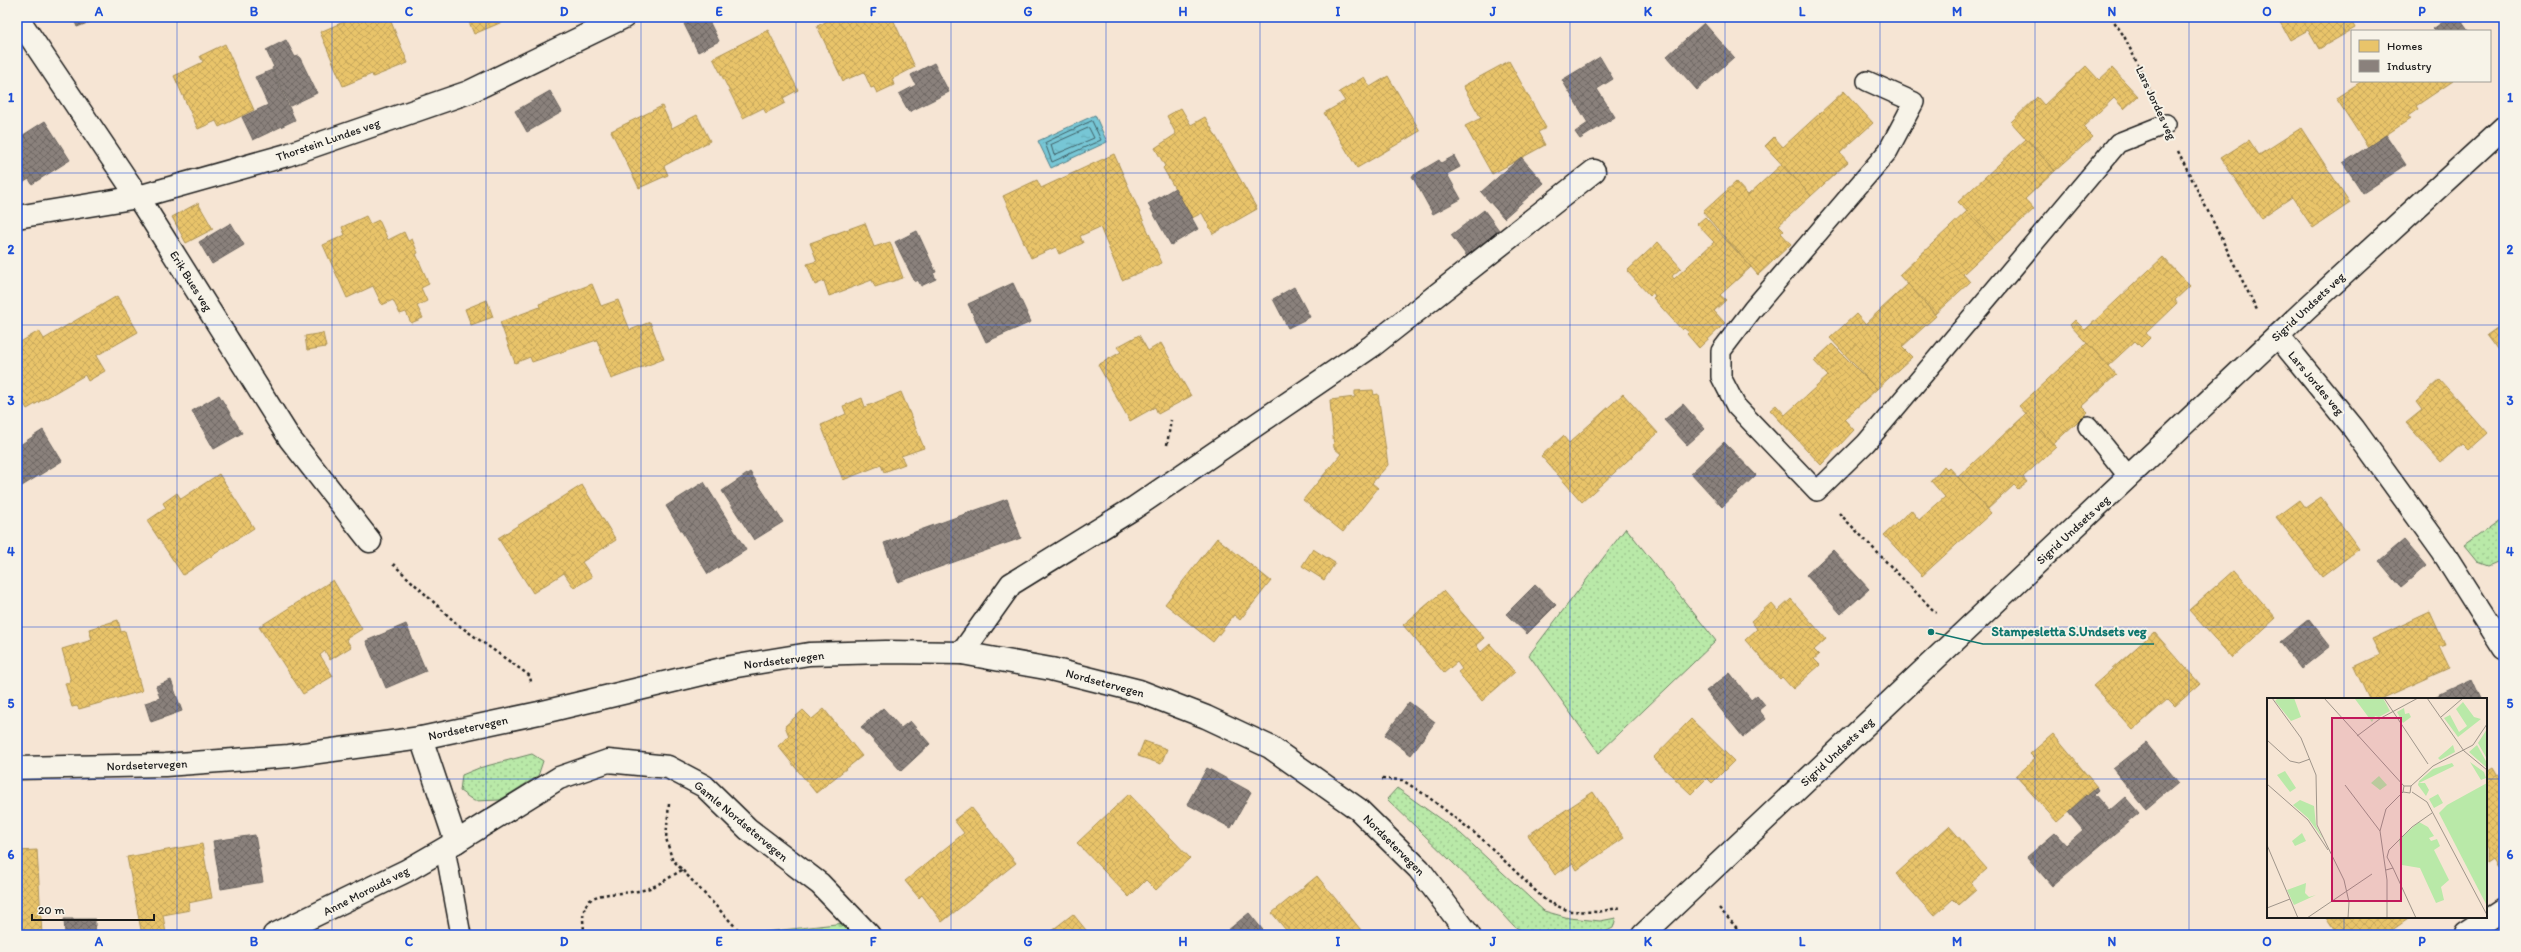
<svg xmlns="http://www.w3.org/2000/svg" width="2521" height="952" font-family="Itim,sans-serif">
<defs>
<pattern id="grass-dots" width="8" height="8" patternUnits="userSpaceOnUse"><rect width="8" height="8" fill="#b9e9a8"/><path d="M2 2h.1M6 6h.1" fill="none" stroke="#9ec790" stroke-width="1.8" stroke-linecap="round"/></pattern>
<pattern id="forest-firs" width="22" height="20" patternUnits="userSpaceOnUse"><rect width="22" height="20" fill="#b9e9a8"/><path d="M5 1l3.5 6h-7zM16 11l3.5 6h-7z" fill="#9ec790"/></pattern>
<pattern id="water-ripples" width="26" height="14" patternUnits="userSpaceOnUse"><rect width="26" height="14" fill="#77c6d5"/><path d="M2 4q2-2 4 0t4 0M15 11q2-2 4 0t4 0" fill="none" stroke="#66aab6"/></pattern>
<pattern id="homes-cross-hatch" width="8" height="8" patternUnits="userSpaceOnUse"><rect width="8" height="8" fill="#e9c46a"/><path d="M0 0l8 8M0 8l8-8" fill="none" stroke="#c7a85b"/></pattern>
<pattern id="industry-cross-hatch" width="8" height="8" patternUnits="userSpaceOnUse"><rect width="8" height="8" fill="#8a817c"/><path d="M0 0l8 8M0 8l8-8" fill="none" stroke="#706965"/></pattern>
</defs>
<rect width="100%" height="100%" fill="#f6e5d4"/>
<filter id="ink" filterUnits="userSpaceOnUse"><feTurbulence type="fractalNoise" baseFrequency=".025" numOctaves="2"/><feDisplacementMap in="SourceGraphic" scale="8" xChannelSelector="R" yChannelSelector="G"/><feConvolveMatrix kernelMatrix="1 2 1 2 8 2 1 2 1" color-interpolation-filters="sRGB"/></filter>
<g filter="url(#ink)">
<g fill="url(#grass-dots)" stroke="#6a8262">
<path d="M2504,517V559L2488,566L2477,562L2464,546Z"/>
<path d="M1626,528L1716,641L1599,753L1529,655Z"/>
<path d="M532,754L543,761L538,776L500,800L474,801L460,791L462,775L479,768Z"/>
<path d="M1397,788L1461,834L1544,911L1569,918L1600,921L1616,918L1613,928L1599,935H1529L1514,926L1483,892L1387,799Z"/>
</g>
<path fill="url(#forest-firs)" stroke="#6a8262" d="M854,922L866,935H738Z"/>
<path fill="url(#water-ripples)" stroke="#53828b" d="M1095,115L1107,142L1051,168L1038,141Z"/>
<g fill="url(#homes-cross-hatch)" stroke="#ac9253">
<path d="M355,17H389L408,63L373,77L372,74L343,86L320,32Z"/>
<path d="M467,17H514L474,34Z"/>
<path d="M836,17H892L915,67L892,79L894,85L877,93L874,87L871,88L864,72L843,81L817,26Z"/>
<path d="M2277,17H2349L2355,28L2319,49L2308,30L2290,40Z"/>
<path d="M768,30L798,90L783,98L785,103L766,113L763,108L743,118L713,58Z"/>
<path d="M225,44L254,110L219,127L216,121L198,129L174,76L203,62L200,56Z"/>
<path d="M1509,61L1546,128L1538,132L1545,145L1492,174L1465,126L1481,118L1463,86Z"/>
<path d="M2086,66L2099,80L2112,68L2138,96L2124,109L2114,98L2083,127L2093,137L2055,171L2011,122L2037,97L2044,105Z"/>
<path d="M1388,76L1420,131L1357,168L1324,113L1345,101L1339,92L1364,77L1370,87Z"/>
<path d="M2362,81H2453L2416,106L2418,109L2408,116L2410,119L2368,147L2336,98Z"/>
<path d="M1844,91L1873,123L1840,153L1848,162L1811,196L1765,146L1774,137L1783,147Z"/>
<path d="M662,106L672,128L697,115L710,141L664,166L668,175L639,188L611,131Z"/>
<path d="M1181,108L1191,125L1205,117L1257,209L1213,234L1202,213L1192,218L1163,168L1165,166L1155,148L1176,134L1167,116Z"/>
<path d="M2301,128L2350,203L2313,228L2292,197L2261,218L2221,158L2249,140L2259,155Z"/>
<path d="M2026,139L2055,171L2025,199L2034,209L1997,243L1958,202Z"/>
<path d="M1114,154L1162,263L1122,280L1100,227L1080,236L1083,243L1059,254L1056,247L1031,258L1003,196L1037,180L1041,188Z"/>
<path d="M1782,164L1811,196L1779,225L1784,230L1781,233L1791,244L1758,275L1703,212L1736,182L1748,195Z"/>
<path d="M198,203L213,229L186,243L172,217Z"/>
<path d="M1967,211L1997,243L1963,274L1970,282L1935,314L1899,275Z"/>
<path d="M366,216L370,224L379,220L388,240L404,232L408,241L412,239L418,253L416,254L429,284L421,288L427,301L417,306L423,318L411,323L406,312L400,314L393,300L382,305L373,286L347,298L323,245L345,235L342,227Z"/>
<path d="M1705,217L1751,267L1720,295L1726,300L1714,311L1725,323L1699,348L1687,334L1689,332L1684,328L1682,330L1653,298L1655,296L1653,293L1650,296L1627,271L1658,242L1681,268L1672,276L1674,279L1714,242L1697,224Z"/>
<path d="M865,223L874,247L890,242L903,278L875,287L872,280L829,296L824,281L815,285L807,264L817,261L810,243Z"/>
<path d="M2163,257L2190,286L2175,300L2177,303L2146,333L2150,338L2141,347L2135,341L2108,366L2070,325L2075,320L2085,330Z"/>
<path d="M592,284L601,306L618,300L630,330L650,322L664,359L611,379L597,340L532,362L530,357L515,363L500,322L540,307L539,304Z"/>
<path d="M1908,284L1936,316L1902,347L1912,357L1877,389L1830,338L1856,314L1865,324Z"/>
<path d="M117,296L138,332L96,356L105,371L88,381L85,375L27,409L17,392V355L20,353L17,344L39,331L44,339Z"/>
<path d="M487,300L493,317L471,325L465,309Z"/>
<path d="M2504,323V358L2487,335Z"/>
<path d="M323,333L326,347L307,350L305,336Z"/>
<path d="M1139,335L1148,351L1161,343L1191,396L1158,414L1155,407L1130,421L1098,365L1121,352L1117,347Z"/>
<path d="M2087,343L2116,375L2082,406L2088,412L2053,444L2019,406Z"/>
<path d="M1832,344L1877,389L1844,419L1854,430L1821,465L1770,410L1776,405L1785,415L1828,376L1814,361Z"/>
<path d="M2440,380L2487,433L2468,450L2462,444L2441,462L2406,423L2422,410L2416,402Z"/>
<path d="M1373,390L1374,395L1378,394L1388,465L1372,483L1378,488L1343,532L1303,500L1341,454L1334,448L1330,400L1355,397V391Z"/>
<path d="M901,392L924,448L901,456L905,464L884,472L881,465L843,480L821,425L846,414L843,406L862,398L865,407Z"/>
<path d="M1623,394L1658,433L1582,502L1541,456L1563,436L1569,443Z"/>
<path d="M2026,414L2056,447L2023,477L2027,482L2018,489L2014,485L1988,509L1958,477Z"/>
<path d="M1944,466L1947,469L1949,467L1991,513L1922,576L1884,535L1911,510L1919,520L1945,497L1931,481Z"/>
<path d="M219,474L254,528L183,575L147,521L166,508L163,503L177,493L181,499Z"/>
<path d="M582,485L616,540L582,562L592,577L574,588L564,573L533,593L498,538Z"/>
<path d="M2321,497L2359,549L2322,577L2276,517L2299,500L2305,508Z"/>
<path d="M1217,538L1271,581L1240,620L1234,615L1213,642L1165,604Z"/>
<path d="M1313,549L1335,563L1324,580L1302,566Z"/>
<path d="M2234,570L2276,618L2232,658L2189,610Z"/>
<path d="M333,580L362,629L346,639L351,647L330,660L325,651L320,655L333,676L303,694L259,627Z"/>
<path d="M1443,591L1484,638L1476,645L1481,652L1490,644L1515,672L1482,701L1458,672L1462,669L1457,662L1444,673L1403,625Z"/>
<path d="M1791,599L1826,639L1814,650L1819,655L1814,659L1820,665L1793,689L1782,677L1780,679L1745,640L1757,629L1751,621L1771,603L1778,611Z"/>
<path d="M2430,612L2445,645L2439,647L2449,668L2380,699H2369L2354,667L2380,655L2372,639Z"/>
<path d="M118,620L121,632L125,631L142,691L79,709L77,706L72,707L65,683L71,682L62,649L92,640L89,629Z"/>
<path d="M2154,632L2200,684L2175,706L2168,699L2133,730L2093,686Z"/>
<path d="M824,709L862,756L816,793L778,746L789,736L785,726L803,710L812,719Z"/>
<path d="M1691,719L1734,761L1712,783L1707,778L1691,794L1653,758Z"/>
<path d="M2053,734L2097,787L2057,822L2016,776L2035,759L2030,754Z"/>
<path d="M1144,741L1167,749L1161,764L1138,756Z"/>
<path d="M2494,767L2504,784V862L2497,867L2492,859L2486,863V772Z"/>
<path d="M1593,792L1624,838L1577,870L1573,863L1555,875L1528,835Z"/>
<path d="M1129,794L1190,858L1156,890L1146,880L1129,897L1077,843Z"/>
<path d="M971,807L1016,863L942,922L922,895L919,898L905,881L964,833L954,820Z"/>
<path d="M1949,826L1987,869L1971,883L1976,890L1959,905L1953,899L1934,916L1896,874Z"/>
<path d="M202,844L212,898L188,903L190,910L163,915L166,934L142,935L127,857Z"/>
<path d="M37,850L42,935H17V851Z"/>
<path d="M1317,876L1365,935H1290L1272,913Z"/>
<path d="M1073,914L1090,935H1046Z"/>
<path d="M2327,917H2411L2385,935H2339Z"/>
</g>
<g fill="url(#industry-cross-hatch)" stroke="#69635f">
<path d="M73,17H103L77,27Z"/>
<path d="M698,17H707L719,41L698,52L684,24Z"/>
<path d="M2450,17H2459L2469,31H2435L2433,29Z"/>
<path d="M1704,23L1734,57L1697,90L1667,56Z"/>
<path d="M286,40L295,57L299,56L317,93L290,106L272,68L274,67L266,50Z"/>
<path d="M1600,57L1613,79L1597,89L1615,117L1580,139L1575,132L1588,123L1562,80Z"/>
<path d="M934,63L949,92L909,112L899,94L916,85L911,75Z"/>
<path d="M272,70L295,120L253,140L242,117L268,105L255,77Z"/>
<path d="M550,91L562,112L527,132L515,111Z"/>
<path d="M45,121L70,160L32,184L29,179L19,185L17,181V139Z"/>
<path d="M2386,135L2406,165L2363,193L2343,163Z"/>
<path d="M1454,156L1460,167L1447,174L1461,199L1433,214L1412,176L1439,160L1441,163Z"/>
<path d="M1521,157L1544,183L1504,218L1481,192Z"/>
<path d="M1175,188L1198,229L1171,245L1148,204Z"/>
<path d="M1484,210L1502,234L1469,259L1451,235Z"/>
<path d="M231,223L244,245L212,264L199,242Z"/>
<path d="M917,231L936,272L933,273L936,279L921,286L918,280L915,282L895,242Z"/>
<path d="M1013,283L1031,322L986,342L968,304Z"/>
<path d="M1294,287L1310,317L1288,328L1273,299Z"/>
<path d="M219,395L242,433L214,449L192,411Z"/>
<path d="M1683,404L1705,429L1687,445L1664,420Z"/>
<path d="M43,430L62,461L22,486L17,478V447Z"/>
<path d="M1724,442L1756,475L1722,507L1691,473Z"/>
<path d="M750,472L783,522L754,540L722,491Z"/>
<path d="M704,482L746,550L708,574L666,506Z"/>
<path d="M1007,499L1021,538L898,582L884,543Z"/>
<path d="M2404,540L2426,566L2401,587L2379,561Z"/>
<path d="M1833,550L1869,589L1841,614L1806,575Z"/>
<path d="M1535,585L1556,605L1527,634L1506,614Z"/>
<path d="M2309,619L2330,646L2301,669L2280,642Z"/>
<path d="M406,624L426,671L386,688L366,641Z"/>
<path d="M1730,673L1751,700L1757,695L1765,705L1759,710L1766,719L1743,737L1706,691Z"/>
<path d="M2472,679L2481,699H2430Z"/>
<path d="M171,680L182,711L151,722L145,703L160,698L156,686Z"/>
<path d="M1409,702L1435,722L1411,755L1385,735Z"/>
<path d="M883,708L901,728L910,721L930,744L901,771L861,727Z"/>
<path d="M2146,743L2178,782L2146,809L2113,769Z"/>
<path d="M1207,768L1251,792L1231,828L1187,804Z"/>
<path d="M2096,787L2098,790L2094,794L2109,811L2125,797L2139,813L2052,886L2027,857L2055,833L2066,845L2083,830L2068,812Z"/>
<path d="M255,835L263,882L221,889L213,841Z"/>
<path d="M1249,913L1267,935H1222Z"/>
<path d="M64,919H95V935H65Z"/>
</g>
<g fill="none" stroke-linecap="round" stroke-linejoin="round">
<g stroke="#406066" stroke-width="1">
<path d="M1092,121L1101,140L1052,162L1045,143Z"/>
<path d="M1089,128L1094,138L1054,155L1051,145Z"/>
</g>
<defs>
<g id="service">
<path d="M1867,81L1914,102L1888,151L1753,309L1721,351V377L1736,406L1817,491L1866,443L2118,143L2166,124"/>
<path d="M2088,426L2129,477"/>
<path d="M445,849L461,935"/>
</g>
<g id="minor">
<path d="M17,17L138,197L290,439L370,541"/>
<path d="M17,217L138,197L287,155L469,92L624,17"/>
<path d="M2278,336L2354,429L2443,552L2504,648"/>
<path d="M962,653L1011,584L1134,508L1372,346L1594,171"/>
<path d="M421,738L456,842L559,778L608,761L668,767L704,786L748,829L820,884L869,935"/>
<path d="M274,935L406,871L456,842"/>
<path d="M2465,935L2504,909"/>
</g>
<path id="tertiary" d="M1643,935L2306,309L2504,127"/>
<path id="secondary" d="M17,768L165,765L289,756L421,738L539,713L731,667L809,654L886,652L962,653L1051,669L1139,691L1206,717L1270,747L1358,809L1419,869L1469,935"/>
</defs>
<use href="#service" stroke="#1c1c1c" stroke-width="22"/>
<use href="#minor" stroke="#1c1c1c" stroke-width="25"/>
<use href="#tertiary" stroke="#1c1c1c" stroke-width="25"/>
<use href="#secondary" stroke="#1c1c1c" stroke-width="25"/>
<g stroke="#1c1c1c" stroke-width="2.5" stroke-dasharray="3 3" stroke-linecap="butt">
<path d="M2111,17L2124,36L2153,96"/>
<path d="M2178,151L2257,310"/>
<path d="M1167,445L1171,420"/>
<path d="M1839,513L1936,613"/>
<path d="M393,564L457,624L530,676L531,682"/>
<path d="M1382,779L1402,780L1427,796L1481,838L1546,901L1569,911L1598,912L1622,907"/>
<path d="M669,804L666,838L672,859L743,935"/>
<path d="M1719,908L1743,935"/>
<path d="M585,935C575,886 606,897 638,891C654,889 668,878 682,870"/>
</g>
<use href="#service" stroke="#f7f3e8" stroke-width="19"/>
<use href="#minor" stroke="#f7f3e8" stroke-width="22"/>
<use href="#tertiary" stroke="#f7f3e8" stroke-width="22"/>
<use href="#secondary" stroke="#f7f3e8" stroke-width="22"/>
</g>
</g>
<path fill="none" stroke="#1d4ed8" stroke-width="1" stroke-opacity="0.55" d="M177,17V935M332,17V935M486,17V935M641,17V935M796,17V935M951,17V935M1106,17V935M1260,17V935M1415,17V935M1570,17V935M1725,17V935M1880,17V935M2035,17V935M2189,17V935M2344,17V699M17,173H2504M17,325H2504M17,476H2504M17,627H2504M17,779H2268M2486,779H2504M2344,917V935"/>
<g text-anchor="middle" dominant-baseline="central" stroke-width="4" stroke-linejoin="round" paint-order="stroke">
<g font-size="12" fill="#1c1c1c" stroke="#f7f3e8">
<text transform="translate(2156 103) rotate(65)">Lars Jordes veg</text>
<text transform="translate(328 140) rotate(-19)">Thorstein Lundes veg</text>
<text transform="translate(191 281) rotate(58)">Erik Bues veg</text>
<text transform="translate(2308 307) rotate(-43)">Sigrid Undsets veg</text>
<text transform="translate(2316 383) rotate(50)">Lars Jordes veg</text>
<text transform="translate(2073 530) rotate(-43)">Sigrid Undsets veg</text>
<text transform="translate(784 660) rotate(-7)">Nordsetervegen</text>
<text transform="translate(1105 683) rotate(15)">Nordsetervegen</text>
<text transform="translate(468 728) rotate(-12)">Nordsetervegen</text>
<text transform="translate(1837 752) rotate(-43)">Sigrid Undsets veg</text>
<text transform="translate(147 765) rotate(-2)">Nordsetervegen</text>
<text transform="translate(741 821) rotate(40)">Gamle Nordsetervegen</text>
<text transform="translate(1394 845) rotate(45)">Nordsetervegen</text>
<text transform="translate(366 891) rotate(-27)">Anne Morouds veg</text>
</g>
</g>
<g transform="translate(2267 698)">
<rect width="220" height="220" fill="#f6e5d4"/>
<path d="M90,0H116L123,13L112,19L108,18L105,24L88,1ZM196,4L207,19L214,21L191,39L177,20L183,17L192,34L200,28L189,11ZM137,10L138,16L142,15L144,19L136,25L130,14ZM220,31V61L211,45ZM210,47L220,65V70L202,54ZM203,64L217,74L219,80L214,82ZM185,65L187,68L152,85H158L162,92L159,98L151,87L152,83L166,71ZM18,73L29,90L23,94L10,77ZM112,78L120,87L113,92L104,85ZM171,96L176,105L167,110L162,101ZM35,135L39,143L28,148L25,143ZM39,185L38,195L42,199L49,197L27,207L20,192Z" fill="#b9e9a8"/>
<path d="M11,0H27L34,19L24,23L8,3ZM186,47L188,54L173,62L171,60ZM33,102L47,108L49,127L56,141L41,120L26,107ZM152,124L161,129L167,138L162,140L164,143L170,141L173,148L167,152L182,182L174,189L177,202L169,205L153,170L135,167L132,141Z" fill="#b9e9a8"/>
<path d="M220,85V208L172,115L180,107Z" fill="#b9e9a8"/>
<path fill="none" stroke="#9f958a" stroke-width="1" d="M5,0L34,40L49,77L50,127L77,182L82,204L81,220M57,0L137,88M117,0L161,66M160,0L197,53L220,72M174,19L196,0M90,38L114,20L151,0M0,42L23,63L32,65L43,61M0,86L41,122L61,152M78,87L113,133M144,88L166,68L206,47L220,26M136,94L143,95L144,88M136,94L137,88H144M145,94L160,104L220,217M0,147L31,220M126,170L149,220M119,172L126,170L120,159L122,152L145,129L165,115M0,210L23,201M40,220L105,176M120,220V182L113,133L119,111L136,94"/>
<path fill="#c2185b" fill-opacity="0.15" stroke="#c2185b" stroke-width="2" d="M65,20H134V203H65Z"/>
<rect width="220" height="220" fill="none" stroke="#1c1c1c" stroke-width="2"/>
</g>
<path fill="none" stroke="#0f766e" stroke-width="1.5" d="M1931 632L1983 644H2154"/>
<circle fill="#0f766e" stroke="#f7f3e8" stroke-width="1.5" cx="1931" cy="632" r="4"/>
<g font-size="13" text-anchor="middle" font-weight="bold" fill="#0f766e" stroke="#f7f3e8" stroke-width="4" stroke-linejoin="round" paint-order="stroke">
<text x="2069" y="636">Stampesletta S.Undsets veg</text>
</g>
<rect width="2521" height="952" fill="none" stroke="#f7f3e8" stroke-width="44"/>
<rect x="2351" y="30" width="140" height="52" fill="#f7f3e8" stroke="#9f9d96"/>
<rect x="2359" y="40" width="20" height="12" fill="#e9c46a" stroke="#9f9d96"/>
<text x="2387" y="50" font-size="12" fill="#1c1c1c">Homes</text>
<rect x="2359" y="60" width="20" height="12" fill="#8a817c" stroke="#9f9d96"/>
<text x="2387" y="70" font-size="12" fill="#1c1c1c">Industry</text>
<path d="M32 914v6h122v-6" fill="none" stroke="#1c1c1c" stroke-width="2"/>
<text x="38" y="914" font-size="12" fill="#1c1c1c" stroke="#f7f3e8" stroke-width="3" paint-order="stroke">20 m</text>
<rect x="22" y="22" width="2477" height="908" fill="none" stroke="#1d4ed8" stroke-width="1.5"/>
<g font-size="13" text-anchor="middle" font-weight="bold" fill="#1d4ed8">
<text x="99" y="16">A</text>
<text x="254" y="16">B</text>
<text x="409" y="16">C</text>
<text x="564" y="16">D</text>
<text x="719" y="16">E</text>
<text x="873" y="16">F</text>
<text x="1028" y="16">G</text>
<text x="1183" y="16">H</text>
<text x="1338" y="16">I</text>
<text x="1493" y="16">J</text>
<text x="1648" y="16">K</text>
<text x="1802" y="16">L</text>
<text x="1957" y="16">M</text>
<text x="2112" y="16">N</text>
<text x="2267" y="16">O</text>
<text x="2422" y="16">P</text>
<text x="11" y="102">1</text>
<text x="2510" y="102">1</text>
<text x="11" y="254">2</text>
<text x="2510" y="254">2</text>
<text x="11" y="405">3</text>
<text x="2510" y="405">3</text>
<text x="11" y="556">4</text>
<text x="2510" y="556">4</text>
<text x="11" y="708">5</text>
<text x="2510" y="708">5</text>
<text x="11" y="859">6</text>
<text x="2510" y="859">6</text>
<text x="99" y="946">A</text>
<text x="254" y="946">B</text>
<text x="409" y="946">C</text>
<text x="564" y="946">D</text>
<text x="719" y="946">E</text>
<text x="873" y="946">F</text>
<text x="1028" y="946">G</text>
<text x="1183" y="946">H</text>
<text x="1338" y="946">I</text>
<text x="1493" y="946">J</text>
<text x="1648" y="946">K</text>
<text x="1802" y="946">L</text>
<text x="1957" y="946">M</text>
<text x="2112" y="946">N</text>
<text x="2267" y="946">O</text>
<text x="2422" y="946">P</text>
</g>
</svg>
